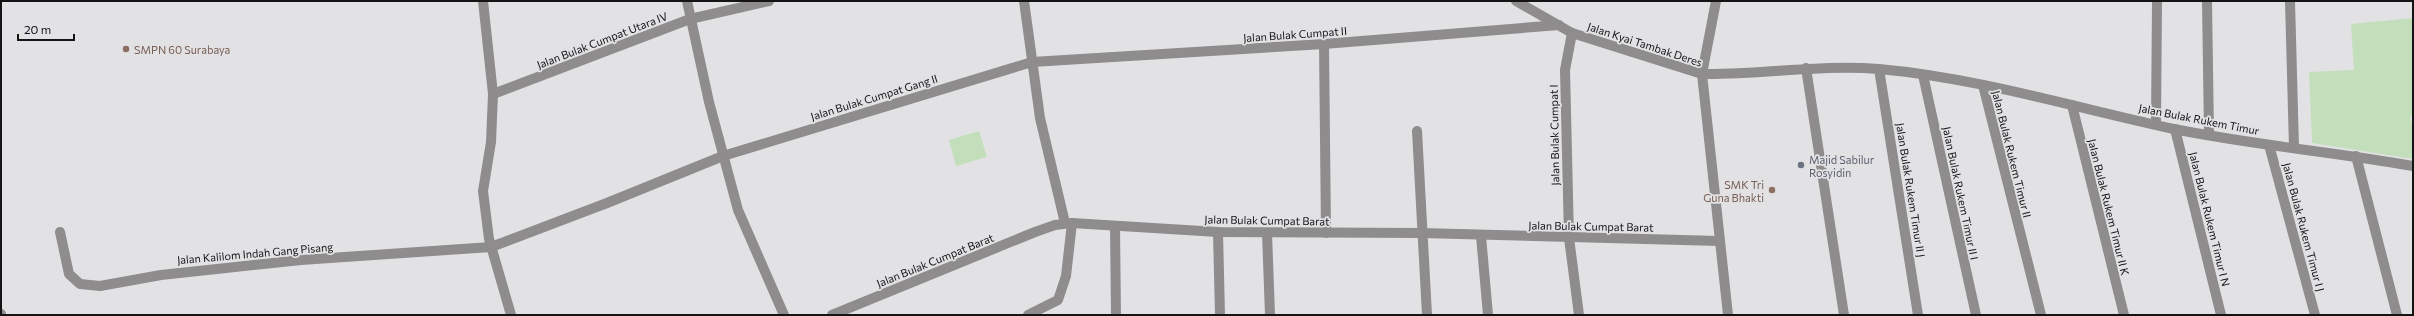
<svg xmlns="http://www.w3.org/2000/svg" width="2414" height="316" font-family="Commissioner,sans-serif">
<rect width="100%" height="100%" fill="#e2e2e5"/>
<g fill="#c3debb">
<path d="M2413,18V117H2410L2413,128V159L2312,143L2309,72L2354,70L2351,24Z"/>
<path d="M979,131L987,157L956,166L949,140Z"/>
</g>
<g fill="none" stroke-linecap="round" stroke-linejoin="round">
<g stroke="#8e8c8c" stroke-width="10">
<path d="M483,1L493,94L491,142L483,191L489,239L511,315"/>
<path d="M687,1L709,102L738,210L784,315"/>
<path d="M1024,1L1040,118L1065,223"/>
<path d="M1516,1L1572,33L1702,74L1728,315"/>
<path d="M1716,1L1702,74C1762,75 1820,64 1879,69C1979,78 2076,108 2174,129C2253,145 2334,152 2413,166"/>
<path d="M2207,1L2209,134"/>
<path d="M2290,1L2294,148"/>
<path d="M1572,33L1565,70L1569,238L1579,315"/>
<path d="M1324,44L1326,233"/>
<path d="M1806,68L1844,315"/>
<path d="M1879,69L1918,315"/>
<path d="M1923,75L1976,315"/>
<path d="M1983,85L2041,315"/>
<path d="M493,94L690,19L769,1"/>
<path d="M2072,105L2124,315"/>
<path d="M2156,124L2157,1"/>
<path d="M2175,129L2221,315"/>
<path d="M1417,131L1427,315"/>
<path d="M2269,145L2315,315"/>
<path d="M2356,156L2397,315"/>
<path d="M1115,226L1116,315"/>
<path d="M60,232L69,274L80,284L100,286L161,275L301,260L491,247L607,203L723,156L1032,62L1324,44L1559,25"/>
<path d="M1218,232L1220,315"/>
<path d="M1267,233L1270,315"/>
<path d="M1481,236L1488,315"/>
<path d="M1,314V315"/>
<path d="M832,315L1035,232L1055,225L1072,223L1218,232L1421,233L1719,241"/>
<path d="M1028,315L1058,300L1066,276L1072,223"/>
</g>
</g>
<g fill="#8d6e63" stroke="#e2e2e5" stroke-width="1.5">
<circle cx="126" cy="49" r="4"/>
<circle cx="1772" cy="190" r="4"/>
</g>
<circle fill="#6b7280" stroke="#e2e2e5" stroke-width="1.5" cx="1801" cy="165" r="4"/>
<g text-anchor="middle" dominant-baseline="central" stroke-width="3.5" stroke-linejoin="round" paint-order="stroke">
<g font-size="11" fill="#141415" stroke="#e2e2e5">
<text transform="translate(1295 34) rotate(-4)">Jalan Bulak Cumpat II</text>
<text transform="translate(602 40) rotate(-21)">Jalan Bulak Cumpat Utara IV</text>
<text transform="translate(1645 44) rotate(18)">Jalan Kyai Tambak Deres</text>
<text transform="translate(874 97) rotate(-17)">Jalan Bulak Cumpat Gang II</text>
<text transform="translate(2199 119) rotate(11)">Jalan Bulak Rukem Timur</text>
<text transform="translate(1554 135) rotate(-91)">Jalan Bulak Cumpat I</text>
<text transform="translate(2012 154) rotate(76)">Jalan Bulak Rukem Timur II</text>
<text transform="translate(1911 190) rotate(81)">Jalan Bulak Rukem Timur II J</text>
<text transform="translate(1961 193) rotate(78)">Jalan Bulak Rukem Timur II I</text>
<text transform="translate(2109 207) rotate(76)">Jalan Bulak Rukem Timur II K</text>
<text transform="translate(2210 219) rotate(76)">Jalan Bulak Rukem Timur I N</text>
<text transform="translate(1267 220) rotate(1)">Jalan Bulak Cumpat Barat</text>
<text transform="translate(1591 226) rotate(1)">Jalan Bulak Cumpat Barat</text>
<text transform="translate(2304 227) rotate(75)">Jalan Bulak Rukem Timur I J</text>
<text transform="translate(255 253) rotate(-5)">Jalan Kalilom Indah Gang Pisang</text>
<text transform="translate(935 260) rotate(-22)">Jalan Bulak Cumpat Barat</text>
</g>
<g font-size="11" fill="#785e54" stroke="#e2e2e5" text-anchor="start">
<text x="134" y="49">SMPN 60 Surabaya</text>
<text x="1764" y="184" text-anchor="end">SMK Tri<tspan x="1764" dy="13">Guna Bhakti</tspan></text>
</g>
<g font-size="11" fill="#5b616d" stroke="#e2e2e5" text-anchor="start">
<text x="1809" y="159">Majid Sabilur<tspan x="1809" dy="13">Rosyidin</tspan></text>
</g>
</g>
<rect width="2414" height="316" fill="none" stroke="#141415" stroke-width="4"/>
<path d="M18 34v6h56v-6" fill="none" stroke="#141415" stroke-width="2"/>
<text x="24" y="34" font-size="12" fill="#141415" stroke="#e2e2e5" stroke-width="3" paint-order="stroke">20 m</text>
</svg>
